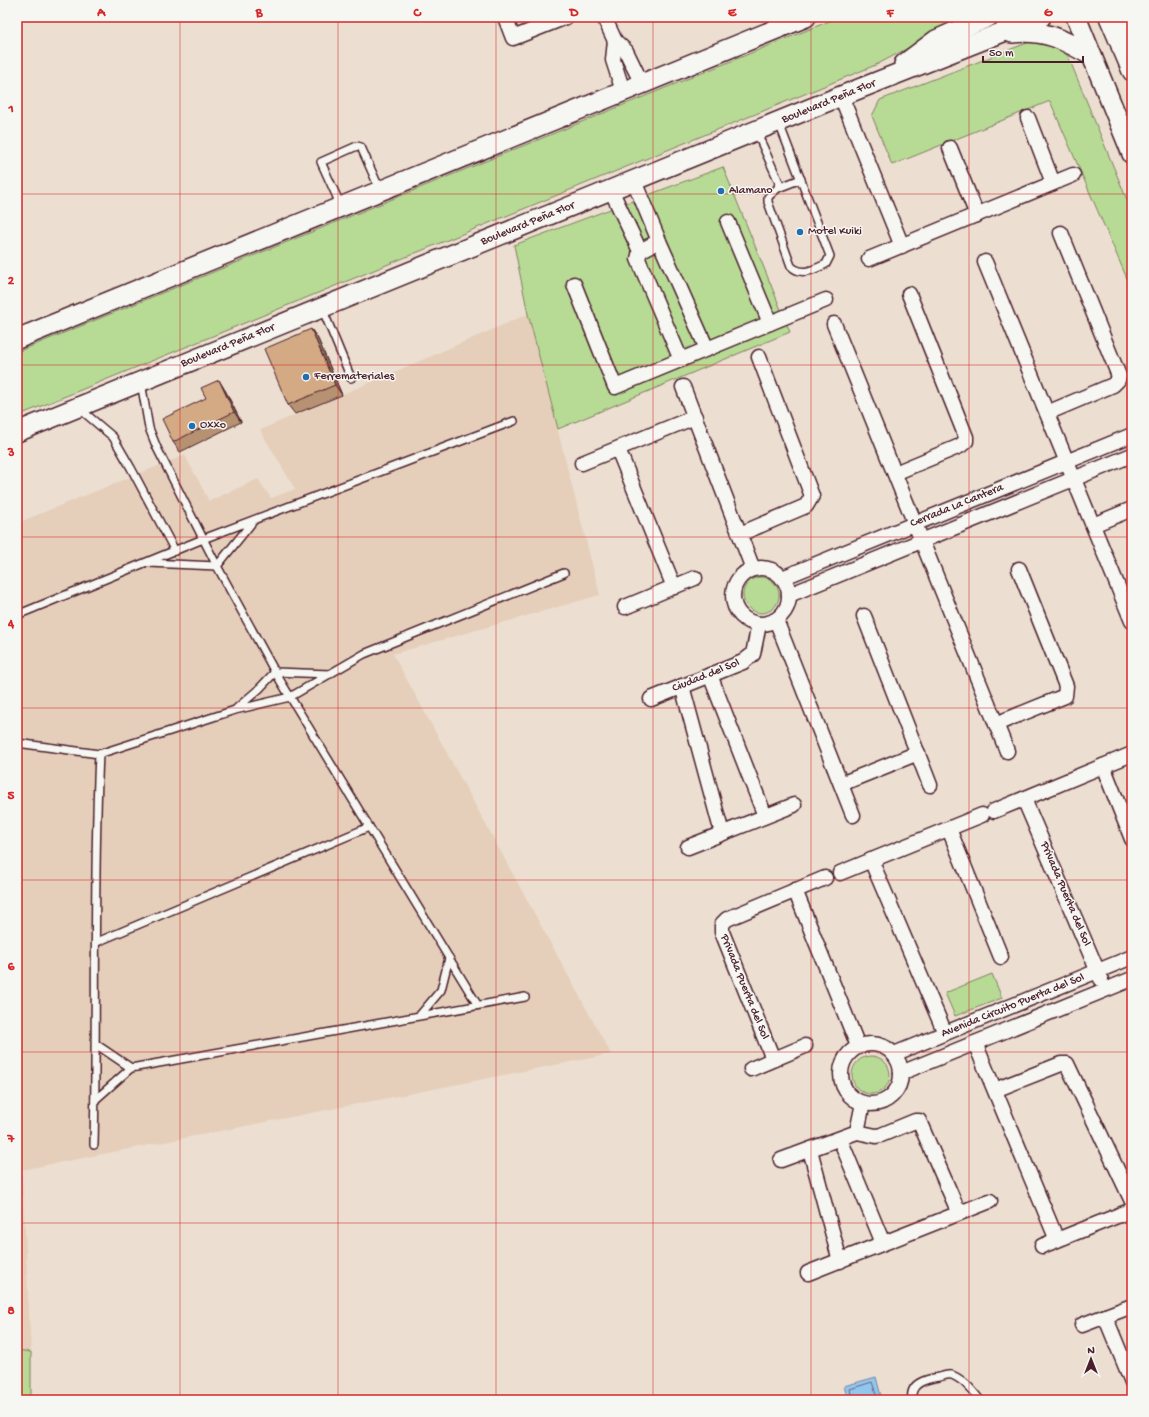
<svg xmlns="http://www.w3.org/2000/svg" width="1149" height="1417" font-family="'Gochi Hand',sans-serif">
<rect width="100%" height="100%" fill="#ecdfd1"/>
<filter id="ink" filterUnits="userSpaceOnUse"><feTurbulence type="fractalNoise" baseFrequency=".025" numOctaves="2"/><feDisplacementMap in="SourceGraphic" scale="8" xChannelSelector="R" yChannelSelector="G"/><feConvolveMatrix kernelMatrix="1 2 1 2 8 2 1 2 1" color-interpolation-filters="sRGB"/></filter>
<g filter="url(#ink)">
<path fill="#e5cfba" d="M528,314L600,595L393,654L611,1054L22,1170L31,1352V1400H17V1079L20,1119L17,523L185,455L209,501L258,479L271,498L295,489L260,430Z"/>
<g fill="#b7db95" stroke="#807d60">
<path d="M974,17L923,40L878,64L17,416V352L837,18Z"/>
<path d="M1032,41C1046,42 1057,47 1068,56L1132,212V290L1050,101L892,165L872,116L880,100Z"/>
<path d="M723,167L790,332L558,429L528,314L514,245Z"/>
<circle cx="761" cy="595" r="18"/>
<path d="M992,974L1002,998L955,1016L945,993Z"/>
<circle cx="871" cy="1075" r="19"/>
<path d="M17,1350L31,1352V1400H17Z"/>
</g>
<path fill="#92c6ef" stroke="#7583a1" d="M876,1377L882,1400H848L844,1386Z"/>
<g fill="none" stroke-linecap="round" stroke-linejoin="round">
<path stroke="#676279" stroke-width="1" d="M852,1400L850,1389L872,1382L878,1400"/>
<defs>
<g id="lane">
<path d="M756,131L779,182L778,188L768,197V202L791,266C802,277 814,269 826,264L830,256L779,123"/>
<path d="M778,188L801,179"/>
<path d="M341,206L321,162L357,146L361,147L380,190"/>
<path d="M322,308L351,378"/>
<path d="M141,382L149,428L157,448L217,566L275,672L477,1004"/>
<path d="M80,409L113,437L131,468L175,551"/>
<path d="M148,563L217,566L254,520"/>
<path d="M17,615L203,539L514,421"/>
<path d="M237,708L259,689L275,672L330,674"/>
<path d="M17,743L99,754L235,710L290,697L364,654L564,573"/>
<path d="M97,942L369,827"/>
<path d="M420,1015L441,990L449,958"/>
<path d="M97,1045L131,1068"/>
<path d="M95,1100L131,1068L525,997"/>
<path d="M94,1145C97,1015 93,884 99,754"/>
<path d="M912,1400C909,1383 926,1379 939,1377C943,1376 948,1374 952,1375C964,1380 972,1390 980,1400"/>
</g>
<g id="street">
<path d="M505,17L513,38L566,17"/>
<path d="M604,17L615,41L626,51L642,84"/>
<path d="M615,41L613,60L623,91"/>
<path d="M841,96L902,246"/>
<path d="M1028,118L1053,183"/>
<path d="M950,148L977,215"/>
<path d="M634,181L659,241"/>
<path d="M611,190L640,251"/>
<path d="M869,259L1073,175"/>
<path d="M985,262L1132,621"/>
<path d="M574,284L615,387L770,323L728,222"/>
<path d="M770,323L826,300"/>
<path d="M834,324L1007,751"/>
<path d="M681,360L638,259L640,251L659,241L707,349"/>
<path d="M683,387L753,569"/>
<path d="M1047,413L1113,385L1118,380L1119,376L1061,233"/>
<path d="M618,449L674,587"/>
<path d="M582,463L695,417"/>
<path d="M895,473L960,446L966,441V437L909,294"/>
<path d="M1093,525L1132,509"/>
<path d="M740,534L806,506L812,496L759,357"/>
<circle cx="761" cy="596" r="28"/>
<path d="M782,578L1132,435"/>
<path d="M789,595L1132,455"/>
<path d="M625,607L695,578"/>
<path d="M864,616L930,785"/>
<path d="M776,620L853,815"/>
<path d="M710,675L765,816"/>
<path d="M682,686L722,833"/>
<path d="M651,699L743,662L753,654L759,624"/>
<path d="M996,724L1065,696L1066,686L1019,569"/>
<path d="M1103,766L1132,839"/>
<path d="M841,784L918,753"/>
<path d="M1024,799L1101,979"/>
<path d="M994,811L1132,754"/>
<path d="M949,829L1001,957"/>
<path d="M688,847L794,805"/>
<path d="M871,860L945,1033"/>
<path d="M840,873L982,815"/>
<path d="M795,890L858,1046"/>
<path d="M975,1043L1057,1240"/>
<circle cx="871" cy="1074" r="30"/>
<path d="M894,1054L1132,957"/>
<path d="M773,1059L722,932V924L727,919L825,878"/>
<path d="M751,1069L805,1046"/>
<path d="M901,1073L1132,979"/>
<path d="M995,1090L1061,1064H1067L1132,1201"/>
<path d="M857,1132L863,1103"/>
<path d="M840,1139L883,1243"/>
<path d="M810,1150L840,1261"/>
<path d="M781,1160L857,1132L876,1136L881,1135L915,1121H919L959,1213"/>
<path d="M1042,1246L1132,1210"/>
<path d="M808,1273L990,1201"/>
<path d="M1105,1316L1132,1382"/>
<path d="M1082,1325L1132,1306"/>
</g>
<g id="secondary">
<path d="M1076,17L1132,154"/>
<path d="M1109,17L1132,71"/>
<path d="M1012,33C1046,29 1064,40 1092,56"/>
<path d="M1121,46L1132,17"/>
<path d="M904,64L936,40L988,17"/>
<path d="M17,339L806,17"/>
<path d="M17,432L841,96L1041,17"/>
</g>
</defs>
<use href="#lane" stroke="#4a1f2b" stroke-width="10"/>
<use href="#street" stroke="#4a1f2b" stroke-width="17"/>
<use href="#secondary" stroke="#4a1f2b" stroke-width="22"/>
<use href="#lane" stroke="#f6f6f2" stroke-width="7"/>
<use href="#street" stroke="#f6f6f2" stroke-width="14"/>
<use href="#secondary" stroke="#f6f6f2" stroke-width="19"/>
</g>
<g fill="#b69272" stroke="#4a1f2b">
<path d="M311,329L318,339L342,395L295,414L288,405Z"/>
<path d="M225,390L241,422L180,452L173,442Z"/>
</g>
<g fill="#94775d" stroke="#4a1f2b">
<path d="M311,329L318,339L342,395L335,385Z"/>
<path d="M219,380L225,390L241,422L234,412Z"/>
</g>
<g fill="#d4aa85" stroke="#4a1f2b">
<path d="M311,329L335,385L288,405L264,349Z"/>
<path d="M219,380L234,412L173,442L162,419L206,398L201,388Z"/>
</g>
</g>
<path fill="none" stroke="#d62828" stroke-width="1" stroke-opacity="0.55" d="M180,17V1400M338,17V1400M496,17V1400M653,17V1400M811,17V1400M969,17V1400M17,194H1132M17,365H1132M17,537H1132M17,708H1132M17,880H1132M17,1052H1132M17,1223H1132"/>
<g fill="#1f6fb2" stroke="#f6f6f2" stroke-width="1.5">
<circle cx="721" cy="191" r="4"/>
<circle cx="800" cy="232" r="4"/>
<circle cx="306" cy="377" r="4"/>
<circle cx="192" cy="426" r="4"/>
</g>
<g text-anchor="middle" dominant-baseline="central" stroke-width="3" stroke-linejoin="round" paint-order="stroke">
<g font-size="12" fill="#4a1f2b" stroke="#f6f6f2">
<text transform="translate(829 102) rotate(-22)">Boulevard Peña Flor</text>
<text transform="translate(528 224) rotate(-22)">Boulevard Peña Flor</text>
<text transform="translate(228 346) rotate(-22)">Boulevard Peña Flor</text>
<text transform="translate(957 506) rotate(-22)">Cerrada La Cantera</text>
<text transform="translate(706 676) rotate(-22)">Ciudad del Sol</text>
<text transform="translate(1065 894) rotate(67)">Privada Puerta del Sol</text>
<text transform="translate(744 987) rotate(68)">Privada Puerta del Sol</text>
<text transform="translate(1013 1006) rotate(-22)">Avenida Circuito Puerta del Sol</text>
</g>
<g font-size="12" fill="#4a1f2b" stroke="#f6f6f2" text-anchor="start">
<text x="729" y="191">Alamano</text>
<text x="808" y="232">Motel Kuiki</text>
<text x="314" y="377">Ferremateriales</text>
<text x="200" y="426">Oxxo</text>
</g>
</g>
<rect width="1149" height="1417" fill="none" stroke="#f6f6f2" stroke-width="44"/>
<g transform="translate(1091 1359)" stroke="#f6f6f2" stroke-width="3" paint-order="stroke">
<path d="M0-3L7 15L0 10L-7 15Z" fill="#4a1f2b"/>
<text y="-6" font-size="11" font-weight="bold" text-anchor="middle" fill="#4a1f2b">N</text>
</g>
<path d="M983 56v6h100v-6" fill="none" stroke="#4a1f2b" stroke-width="2"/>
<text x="989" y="56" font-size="12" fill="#4a1f2b" stroke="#f6f6f2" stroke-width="3" paint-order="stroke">50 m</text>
<rect x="22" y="22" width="1105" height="1373" fill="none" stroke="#d62828" stroke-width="1.5"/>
<g font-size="13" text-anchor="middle" font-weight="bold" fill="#d62828">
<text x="101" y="16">A</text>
<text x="259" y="16">B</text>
<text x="417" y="16">C</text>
<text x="574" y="16">D</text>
<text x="732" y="16">E</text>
<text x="890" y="16">F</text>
<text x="1048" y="16">G</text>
<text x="11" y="112">1</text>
<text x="11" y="284">2</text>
<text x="11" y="456">3</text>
<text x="11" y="627">4</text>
<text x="11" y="799">5</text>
<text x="11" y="970">6</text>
<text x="11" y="1142">7</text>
<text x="11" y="1314">8</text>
</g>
</svg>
